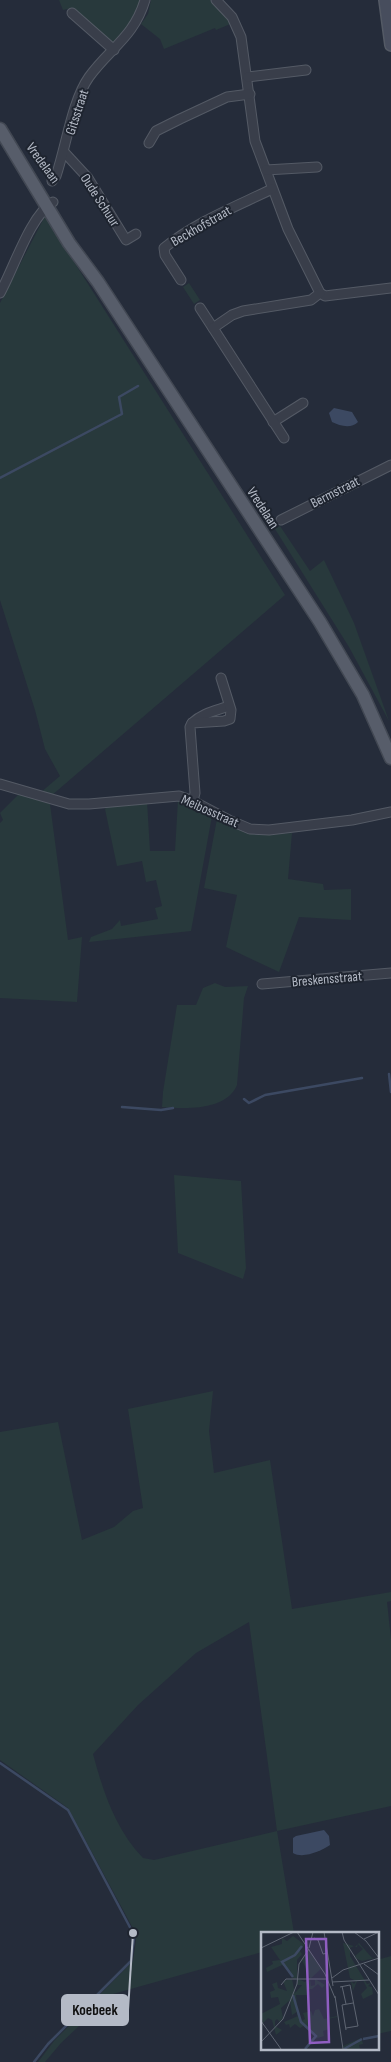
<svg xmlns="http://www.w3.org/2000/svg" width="391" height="2062" font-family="'Sofia Sans Condensed',sans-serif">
<rect width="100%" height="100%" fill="#252c3a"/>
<g fill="#28393c" fill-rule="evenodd">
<path d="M59,0H142C136,18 126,31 112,44L72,8L63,10Z"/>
<path d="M151,0H211L231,22L228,25L216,30L215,28L164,49L160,39L141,24L148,14Z"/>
<path d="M45,216L285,595L51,796L40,793L60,776L45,749L35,710L0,600V303Z"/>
<path d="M189,283L200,300L194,304L183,287Z"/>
<path d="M280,526L310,571L324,560L354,623L389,721L349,647L275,529Z"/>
<path d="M19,794L50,804L68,940L82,937L77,1002L0,998V823L3,820L0,813Z"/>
<path d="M178,800L188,802L212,816L191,931L89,942L91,937L112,929L120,920L121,926L158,919L155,908L162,906L156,880L146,882L142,861L117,866L105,809L108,806L147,801L150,851H175Z"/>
<path d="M217,819C248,835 258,836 292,833L288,879L323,884L324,890L351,889V920L299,917L279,972L226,947L237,895L204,888Z"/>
<path d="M215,983L225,987L248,986L244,998L237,1085C226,1111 185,1109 162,1107L163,1092L177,1005H196L203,988Z"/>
<path d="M174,1175L241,1181L246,1268L243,1279L178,1253Z"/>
<path d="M213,1391L209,1431L214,1473L270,1460L292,1609L391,1592V1601L387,1602L391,1639V1806L277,1831L294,1933H262V1952L113,1994L61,2043L45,2062H38L54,2041L133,1961L136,1941L135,1932L68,1808L0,1760V1432L58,1422L82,1540L114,1527L133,1511L143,1508L128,1409ZM249,1622L277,1831L154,1860L143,1858C115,1829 103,1791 93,1754L138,1705L196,1653Z"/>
<path d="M391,1956V2031L377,2034V1960Z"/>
</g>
<g fill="#3c4962">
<path d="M334,408L352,412L358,422C351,429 340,426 332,422L329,413Z"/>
<path d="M324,1830L329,1836L330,1845C321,1851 303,1859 293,1853V1838L296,1836Z"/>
</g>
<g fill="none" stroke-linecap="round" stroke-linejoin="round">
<g stroke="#3c4962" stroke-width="2.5">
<path d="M0,478L118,416L122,414L119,397L138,386"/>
<path d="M389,1074L391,1092"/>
<path d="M244,1099L249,1103L265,1095L362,1078"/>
<path d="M122,1107L161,1110L173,1108"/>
<path d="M0,1763L68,1810L133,1933L134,1938L131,1961L48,2044L34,2062"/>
</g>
<defs>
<g id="street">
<path d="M216,0L232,17L241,37L255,141L288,229L320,293L325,296L391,288"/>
<path d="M72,13L114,50"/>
<path d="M248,77L306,70"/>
<path d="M149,143L156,131L180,119L227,97L250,94"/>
<path d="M64,152L88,178L126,240L136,234"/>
<path d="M266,170L317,167"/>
<path d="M52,181L56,176C66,147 72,101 89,77C110,48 134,37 145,0"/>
<path d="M181,280L165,255L164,248C196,222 235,207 272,189"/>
<path d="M0,293C14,268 30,216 53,202"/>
<path d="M200,308L213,328"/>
<path d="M273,422L303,403"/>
<path d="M284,438L213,328L232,315L243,311L311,300L320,293"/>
<path d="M281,520L391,465"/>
<path d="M192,723C203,713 215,711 229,706"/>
<path d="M0,784L69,804H89L179,796L193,801L231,821L250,829L269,830L352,820L391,812"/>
<path d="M193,801L195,793L190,727L192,723L224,721L230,719L231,710L221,678"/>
<path d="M262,984L391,973"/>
</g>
<path id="secondary" d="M385,0L391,45"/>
<path id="primary" d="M0,129L69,243L98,282L320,622L363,695L391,758"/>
</defs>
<use href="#street" stroke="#545a65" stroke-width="11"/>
<use href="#secondary" stroke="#545a65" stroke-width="14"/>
<use href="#primary" stroke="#424853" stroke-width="15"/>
<use href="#street" stroke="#393e4a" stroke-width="9"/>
<use href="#secondary" stroke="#474d5d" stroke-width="11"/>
<use href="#primary" stroke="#575d6a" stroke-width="12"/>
</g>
<g text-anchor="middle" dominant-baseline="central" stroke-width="4" stroke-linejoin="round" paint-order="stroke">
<g font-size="14" fill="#b4bac6" stroke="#1e242f">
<text transform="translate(77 112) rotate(-72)">Gitsstraat</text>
<text transform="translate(43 163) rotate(54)">Vredelaan</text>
<text transform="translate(100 200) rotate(57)">Oude Schuur</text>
<text transform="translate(201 226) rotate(-30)">Beckhofstraat</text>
<text transform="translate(335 492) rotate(-27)">Bermstraat</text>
<text transform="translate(263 508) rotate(57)">Vredelaan</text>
<text transform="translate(210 811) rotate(24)">Meibosstraat</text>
<text transform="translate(327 979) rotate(-5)">Breskensstraat</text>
</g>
</g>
<g transform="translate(261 1932)">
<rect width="118" height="118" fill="#252c3a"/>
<path d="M32,4L44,13L38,18L41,22L36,28V46L32,47L29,38L21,33L6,40L5,36L12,32L11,29L19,28L10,15L21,12V6L26,9ZM82,11L93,14L89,16V24L106,52L110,51L107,54L111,55L112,62L102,67L100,62L106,56L102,48L96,49L92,59L90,49L93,52L95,49L89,46ZM98,11L111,26H114L101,29L96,27L94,24L102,17L97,12L96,15H94ZM48,18L60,37L49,47L50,54L54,53V47L64,53L61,56L57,52L51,57H47L46,63H35L37,83L40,89L44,87L42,81L50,79L52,84L54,78L58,77L63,87L76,84V85L67,87L69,97L62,99L63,104L54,107L46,117H45L55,104L44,93L39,96L34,92L29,96L28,92L25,93L23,90L37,84L36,83V80L31,83L29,68L20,76L22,86L19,90L16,87L14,89V94L21,98L15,103L11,88L7,86L2,91L0,82L19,72L17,65L10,66L9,60L14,58L11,52L16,50L17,56L26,59L22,49L31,47L34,61L41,53H36L37,47L44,50L49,46L41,28ZM100,106L104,117L102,112L98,113L99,117H82V114Z" fill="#28393c"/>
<path fill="none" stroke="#3c4962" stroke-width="2.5" d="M32,45L21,30L34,23L41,14M32,63L40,90L55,104L44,117M102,107L118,104M83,117L101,107"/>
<path fill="none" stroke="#5e6572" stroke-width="1" d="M36,0L64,42L74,66M63,0L72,54M81,0L83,8L118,63M93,0L105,9L118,26M53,6L57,8L62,22L67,21M103,7L118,0M0,16L33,0M48,16L52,0M103,32L118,43M71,46L82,38L118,26M71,50L108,48M20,53L25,47H67M81,54L85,72M79,55L89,53L97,94L85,96M74,64L82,117M0,89L20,117M85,98L81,73L92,71M0,110L22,87L36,52L38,32L48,17"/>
<path fill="#8f5ec1" fill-opacity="0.15" stroke="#8f5ec1" stroke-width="2.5" d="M45,7H65L68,110L49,111Z"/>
<rect width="118" height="118" fill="none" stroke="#b4bac6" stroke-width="2.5"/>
</g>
<path fill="none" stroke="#b4bac6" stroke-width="2" d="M133 1933L128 2010"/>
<circle fill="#b4bac6" stroke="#1e242f" stroke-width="2" cx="133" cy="1933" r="5"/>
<rect fill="#b4bac6" stroke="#b4bac6" stroke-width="2" x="62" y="1995" width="66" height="30" rx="5"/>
<g font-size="15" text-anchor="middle" font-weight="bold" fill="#111">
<text x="95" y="2015">Koebeek</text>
</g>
</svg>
